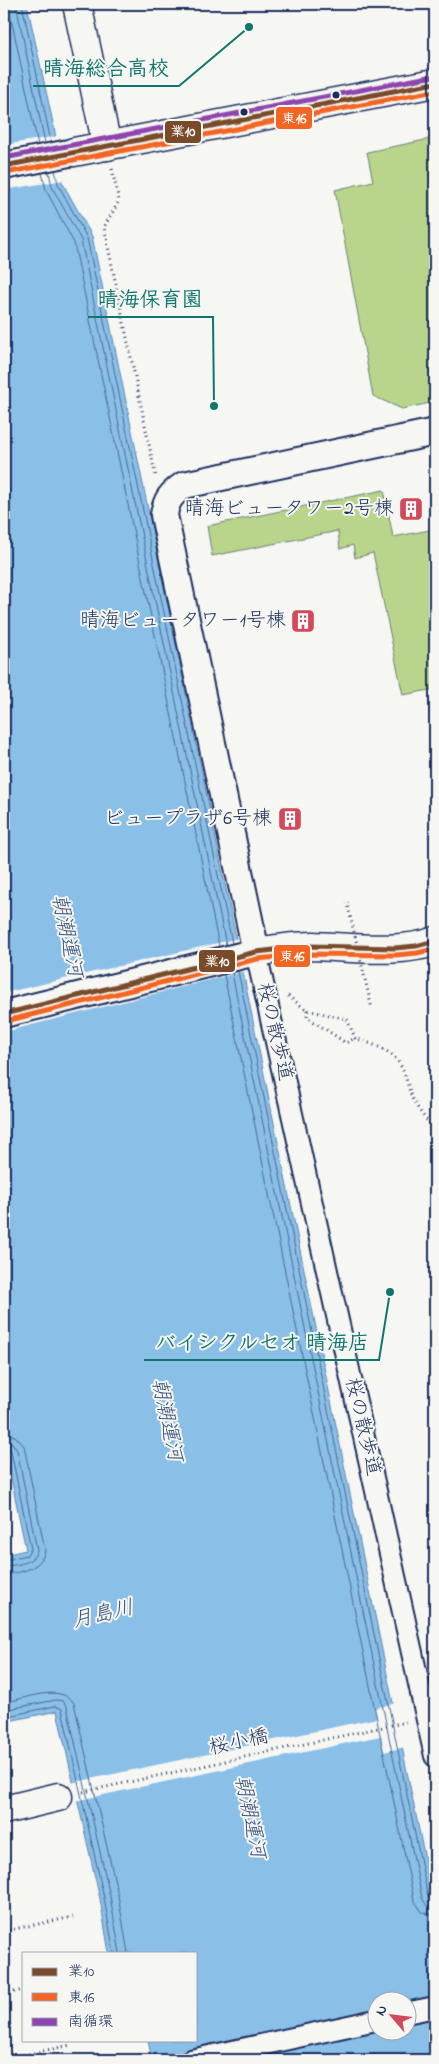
<svg xmlns="http://www.w3.org/2000/svg" width="439" height="2064" font-family="'Indie Flower','Klee One',sans-serif">
<rect width="100%" height="100%" fill="#f6f6f2"/>
<filter id="ink" filterUnits="userSpaceOnUse"><feTurbulence type="fractalNoise" baseFrequency=".02" numOctaves="2"/><feDisplacementMap in="SourceGraphic" scale="10" xChannelSelector="R" yChannelSelector="G"/><feConvolveMatrix kernelMatrix="1 2 1 2 8 2 1 2 1" color-interpolation-filters="sRGB"/></filter>
<g filter="url(#ink)">
<g fill="#b9d48b" stroke="#6a8274">
<path d="M435,138V402L402,409L373,396L335,190L373,181L367,152Z"/>
<path d="M384,490L393,537L435,529V689L403,695L373,553L355,558L353,545L340,549L338,531L212,556L207,526Z"/>
</g>
<path fill="#8abfe7" stroke="#5e85b0" fill-rule="evenodd" d="M4,4H27L55,132L62,182L92,236L435,1908V2060H152L148,2040H196V1953H109L100,1899L57,1711L4,1722V1555L26,1550L4,1444ZM376,2002H406V2032H376Z"/>
<g fill="#f6f6f2">
<path d="M58,136L64,180L4,190V145Z"/>
<path d="M239,938L245,971L4,1032V993Z"/>
<path d="M396,1703L405,1747L384,1752L380,1736L75,1801L71,1783L377,1718L375,1708Z"/>
</g>
<g fill="none" stroke-linecap="round" stroke-linejoin="round">
<g stroke="#476995" stroke-width="1">
<path d="M8,4L38,145"/>
<path d="M16,4L45,143"/>
<path d="M22,4L51,142"/>
<path d="M55,170L58,184L87,238L232,943"/>
<path d="M49,172L52,187L81,240L226,945"/>
<path d="M42,173L46,190L74,243L219,946"/>
<path d="M238,971L428,1897L430,1901L435,1902"/>
<path d="M232,973L422,1898L427,1906L435,1908"/>
<path d="M224,975L414,1900L422,1912L435,1916"/>
<path d="M4,1433L15,1436L24,1446L45,1550C42,1569 20,1573 4,1574"/>
<path d="M4,1440L12,1443L17,1450L37,1550C34,1564 16,1565 4,1566"/>
<path d="M4,1447H8L11,1451L31,1549L27,1555L4,1560"/>
<path d="M4,1703C23,1699 61,1683 74,1703L118,1895L128,1953"/>
<path d="M4,1710L56,1700L63,1701L67,1707L110,1896L120,1953"/>
<path d="M4,1717L55,1706L62,1709L104,1898L114,1953"/>
</g>
<defs>
<g id="pedestrian">
<path d="M256,952L435,1756"/>
<path d="M406,2013L435,2007"/>
<path d="M191,2060L376,2020"/>
</g>
<g id="minor">
<path d="M4,166L74,152"/>
<path d="M4,1014L256,952L164,515C166,500 171,494 184,485L435,432"/>
</g>
<g id="tertiary">
<path d="M77,4L107,146"/>
<path d="M74,152L435,83"/>
<path d="M256,952C275,949 294,946 313,946C349,947 403,954 435,941"/>
<path d="M4,1810L58,1797"/>
</g>
</defs>
<use href="#pedestrian" stroke="#1b2f5e" stroke-width="24"/>
<use href="#minor" stroke="#1b2f5e" stroke-width="30"/>
<use href="#tertiary" stroke="#1b2f5e" stroke-width="31"/>
<g stroke="#1b2f5e" stroke-width="3" stroke-dasharray="1 4" stroke-linecap="butt">
<path d="M112,169L119,201L104,227L156,478"/>
<path d="M288,996L307,1010L347,1019L355,1038C369,1043 386,1048 396,1059C407,1072 407,1088 414,1102C420,1112 427,1121 435,1130"/>
<path d="M307,1010V1017L346,1043L355,1038"/>
<path d="M83,1792L406,1722"/>
<path d="M4,1931L73,1917"/>
<path d="M4,1994L24,1990"/>
<path d="M4,2059L71,2045"/>
</g>
<use href="#pedestrian" stroke="#f6f6f2" stroke-width="20"/>
<use href="#minor" stroke="#f6f6f2" stroke-width="26"/>
<use href="#tertiary" stroke="#f6f6f2" stroke-width="28"/>
<path stroke="#1b2f5e" stroke-width="3" stroke-dasharray="1 4" stroke-linecap="butt" d="M347,902L372,1009"/>
<defs>
<g id="bus-1">
<path d="M4,166L435,83"/>
<path d="M4,1014L256,952L310,946L395,948L416,946L435,941"/>
</g>
<g id="bus-2">
<path d="M5,173L435,91"/>
<path d="M6,1021L257,959L310,954L396,955L417,953L435,949"/>
</g>
<path id="bus-3" d="M4,158L434,76"/>
</defs>
<use href="#bus-1" stroke="#f6f6f2" stroke-width="9"/>
<use href="#bus-2" stroke="#f6f6f2" stroke-width="9"/>
<use href="#bus-3" stroke="#f6f6f2" stroke-width="9"/>
<use href="#bus-1" stroke="#7a4b2a" stroke-width="5"/>
<use href="#bus-2" stroke="#f26522" stroke-width="5"/>
<use href="#bus-3" stroke="#8e44ad" stroke-width="5"/>
</g>
</g>
<defs>
<symbol id="building-square" viewBox="-11 -11 22 22"><rect x="-9" y="-9" width="18" height="18" rx="4" fill="#d1495b" stroke="#f6f6f2"/><path d="M-4-6H4V6H1V3H-1V6H-4ZM-2.5-4.3h1.7v1.8h-1.7ZM.8-4.3h1.7v1.8H.8ZM-2.5-1h1.7V.8h-1.7ZM.8-1h1.7V.8H.8Z" fill="#fff"/></symbol>
</defs>
<g fill-rule="evenodd">
<use href="#building-square" x="397" y="495" width="28" height="28"/>
<use href="#building-square" x="289" y="607" width="28" height="28"/>
<use href="#building-square" x="276" y="805" width="28" height="28"/>
</g>
<g fill="#1b2f5e" stroke="#f6f6f2" stroke-width="2">
<circle cx="336" cy="95" r="4.5"/>
<circle cx="244" cy="112" r="4.5"/>
</g>
<g text-anchor="middle" dominant-baseline="central" stroke-width="4" stroke-linejoin="round" paint-order="stroke">
<g font-size="20" fill="#1b2f5e" stroke="#f6f6f2" text-anchor="end">
<text x="394" y="509">晴海ビュータワー2号棟</text>
<text x="286" y="621">晴海ビュータワー1号棟</text>
<text x="272" y="819">ビュープラザ6号棟</text>
</g>
<g font-size="20" fill="#1b2f5e" stroke="#f6f6f2">
<text transform="translate(274 1032) rotate(77)">桜の散歩道</text>
<text transform="translate(362 1427) rotate(77)">桜の散歩道</text>
<text transform="translate(239 1743) rotate(-12)">桜小橋</text>
</g>
<g font-size="21" font-style="italic" fill="#375380" stroke="#f6f6f2">
<text transform="translate(66 936) rotate(78)">朝潮運河</text>
<text transform="translate(166 1420) rotate(78)">朝潮運河</text>
<text transform="translate(103 1615) rotate(-13)">月島川</text>
<text transform="translate(249 1817) rotate(78)">朝潮運河</text>
</g>
</g>
<path fill="none" stroke="#0f766e" stroke-width="2" d="M249 27L179 86H33M214 406L213 317H88M390 1292L379 1360H144"/>
<g fill="#0f766e" stroke="#f6f6f2" stroke-width="2">
<circle cx="249" cy="27" r="5"/>
<circle cx="214" cy="406" r="5"/>
<circle cx="390" cy="1292" r="5"/>
</g>
<g font-size="21" text-anchor="middle" font-weight="bold" fill="#0f766e" stroke="#f6f6f2" stroke-width="4" stroke-linejoin="round" paint-order="stroke">
<text x="106" y="75">晴海総合高校</text>
<text x="150" y="306">晴海保育園</text>
<text x="262" y="1349">バイシクルセオ 晴海店</text>
</g>
<g stroke="#f6f6f2" stroke-width="2">
<rect x="275" y="106" width="38" height="24" rx="5" fill="#f26522"/>
<rect x="164" y="120" width="38" height="24" rx="5" fill="#7a4b2a"/>
<rect x="273" y="944" width="38" height="24" rx="5" fill="#f26522"/>
<rect x="198" y="949" width="38" height="24" rx="5" fill="#7a4b2a"/>
</g>
<g font-size="14" text-anchor="middle" font-weight="bold" fill="#fff">
<text x="294" y="123">東16</text>
<text x="183" y="136">業10</text>
<text x="292" y="961">東16</text>
<text x="217" y="966">業10</text>
</g>
<rect width="439" height="2064" fill="none" stroke="#f6f6f2" stroke-width="20"/>
<rect x="10" y="10" width="419" height="2044" fill="none" stroke="#1b2f5e" stroke-width="2" filter="url(#ink)"/>
<rect x="22" y="1952" width="175" height="90" fill="#f6f6f2" stroke="#9ea6b7"/>
<rect x="32" y="1968" width="25" height="8" fill="#7a4b2a" stroke="#9ea6b7"/>
<text x="68" y="1976" font-size="15" fill="#1b2f5e">業10</text>
<rect x="32" y="1993" width="25" height="8" fill="#f26522" stroke="#9ea6b7"/>
<text x="68" y="2002" font-size="15" fill="#1b2f5e">東16</text>
<rect x="32" y="2018" width="25" height="8" fill="#8e44ad" stroke="#9ea6b7"/>
<text x="68" y="2026" font-size="15" fill="#1b2f5e">南循環</text>
<g transform="translate(392 2016) rotate(298)"><circle r="24" fill="#f6f6f2" stroke="#9ea6b7"/>
<path d="M0-4L9 19L0 12L-9 19Z" fill="#d1495b"/>
<text y="-8" font-size="14" font-weight="bold" text-anchor="middle" fill="#1b2f5e">N</text>
</g>
</svg>
